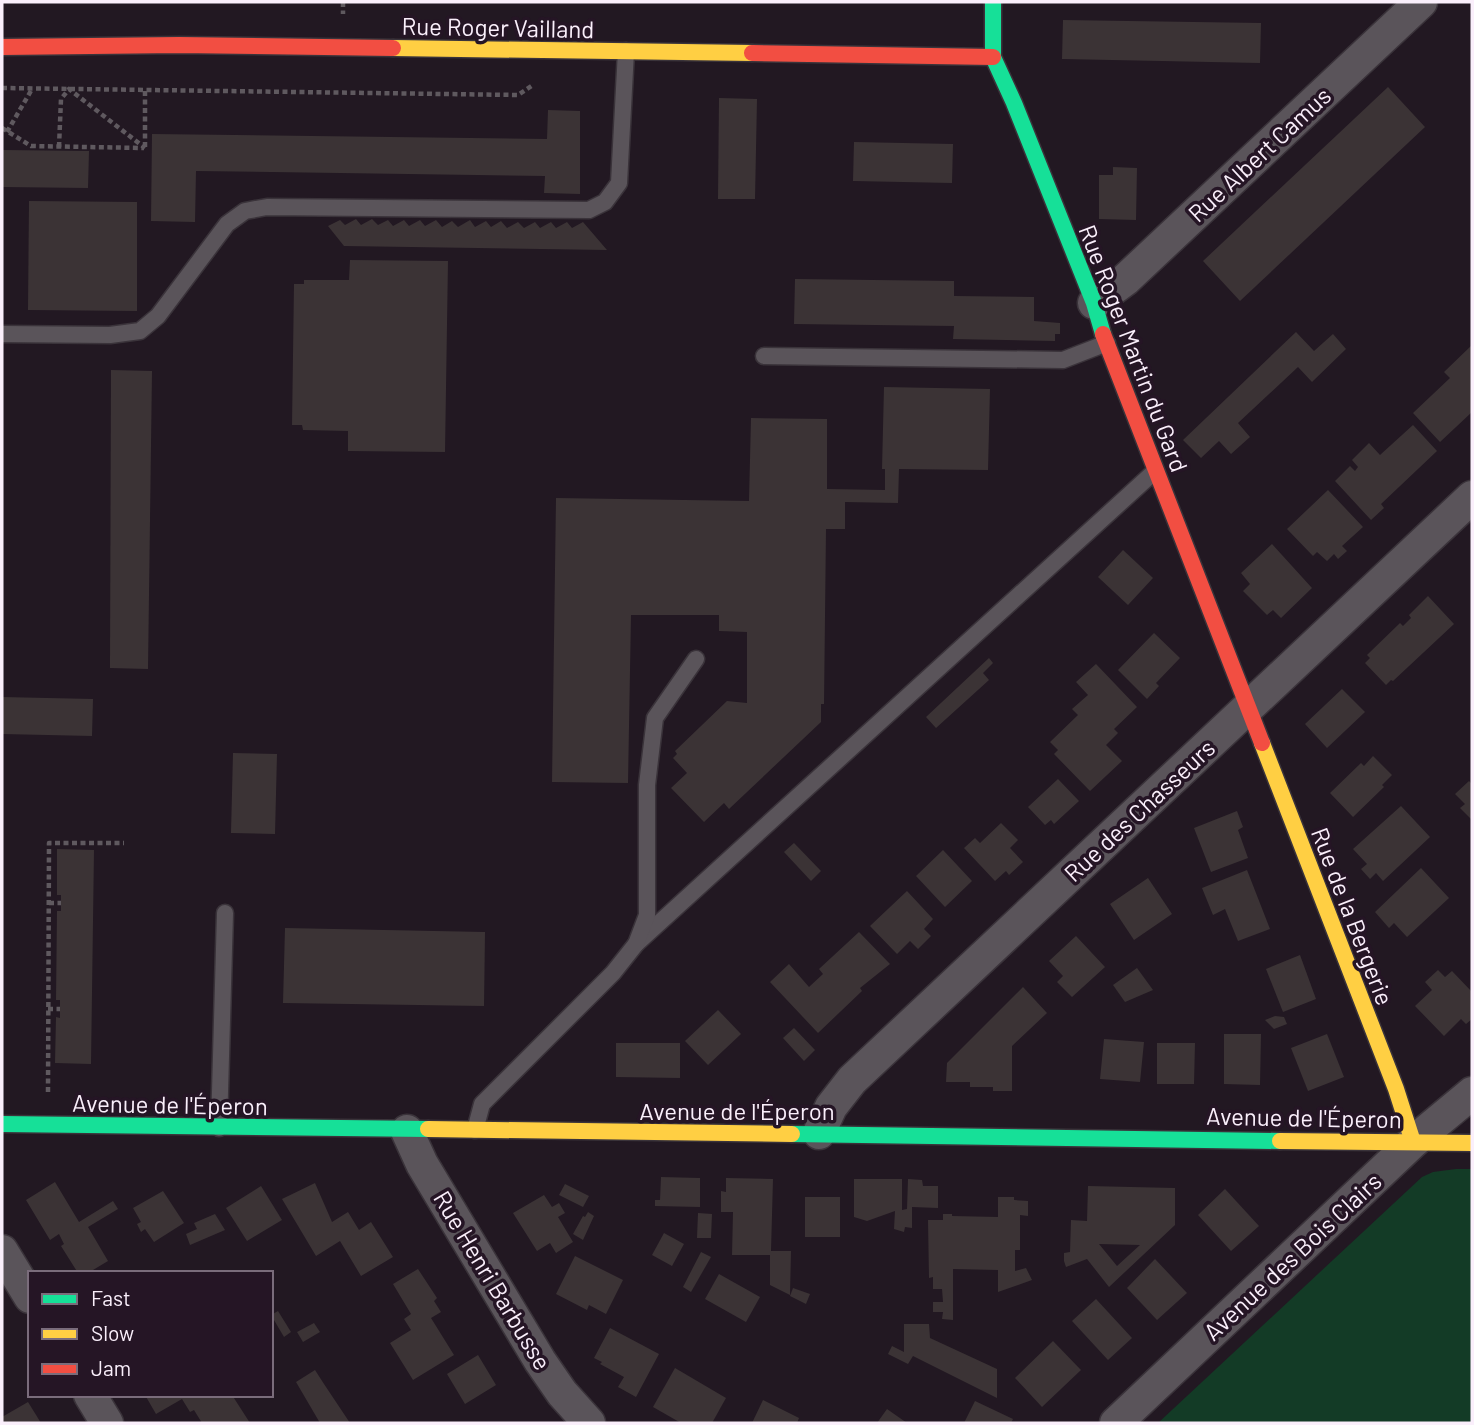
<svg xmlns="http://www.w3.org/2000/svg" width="1474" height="1425" font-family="Barlow,sans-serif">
<rect width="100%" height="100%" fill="#221822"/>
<path fill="#133b26" d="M1456,1169H1472V1423H1158L1422,1177L1433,1172Z"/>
<g fill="#3b3335" fill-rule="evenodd">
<path d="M1063,20L1261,23L1260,63L1062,59Z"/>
<path d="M1388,87L1425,127L1240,301L1203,261Z"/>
<path d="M719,98L757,99L755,199H718Z"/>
<path d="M548,110L580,111V194L544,193L545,176L196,171L195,222L151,221L152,134L547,139Z"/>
<path d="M854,142L953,144L952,183L853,181Z"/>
<path d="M3,150L89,151L88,188L3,187Z"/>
<path d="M1113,167L1137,168L1136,220L1099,219V175H1113Z"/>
<path d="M29,201L137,202V311L28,310Z"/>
<path d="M356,219L361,225L372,219L378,225L388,220L393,226L404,220L409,226L420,220L425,226L436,220L442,227L452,221L458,227L470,220L475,227L486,221L491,227L501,221L507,228L518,222L524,228L535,222L540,228L551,222L556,228L567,222L572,228L583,222L607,250L344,246L328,226L340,220L345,225Z"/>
<path d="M350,260L448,261L445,452L348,451V431L303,430L302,425H292L294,284H304V280H349Z"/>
<path d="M795,279L954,281V296L1034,297V321L1060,323V334H1055V341L953,339L954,326L794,324Z"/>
<path d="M1296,332L1314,351L1333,334L1346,349L1312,382L1298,367L1238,423L1250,437L1231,454L1219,441L1201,458L1183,440Z"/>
<path d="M1472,345V412L1440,442L1413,413L1450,378L1444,372Z"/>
<path d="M111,370L152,371L148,669L110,668Z"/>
<path d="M884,387L990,389L988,470L899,469L898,503L845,502V529H826L824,704H821V722L729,809L724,803L704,822L671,788L687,773L673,758L677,754L675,751L727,701L747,703V632L719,631V615H631L628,783L552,782L556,498L749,501L751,418L827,419V489L885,490V469H882Z"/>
<path d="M1413,425L1437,451L1381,504L1384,508L1371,520L1335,481L1350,466L1355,471L1358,467L1352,460L1369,443L1380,455Z"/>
<path d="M1328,490L1363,527L1342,546L1347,551L1338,559L1334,554L1327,561L1317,552L1313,556L1287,529Z"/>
<path d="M1272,544L1312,588L1281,618L1273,610L1267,615L1243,591L1250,584L1241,573Z"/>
<path d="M1123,550L1153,578L1128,605L1098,577Z"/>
<path d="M1428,596L1454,624L1393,681L1391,680L1386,685L1365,663L1370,658L1367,655L1400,623L1403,626L1411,618L1409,615Z"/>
<path d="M1154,633L1180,658L1156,683L1159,686L1147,699L1118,670Z"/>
<path d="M989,658L993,663L983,673L989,680L936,728L926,717Z"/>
<path d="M1096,664L1137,707L1114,729L1118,733L1106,745L1122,761L1090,791L1054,754L1058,750L1050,742L1078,715L1072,709L1088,695L1076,682Z"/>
<path d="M1342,689L1365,712L1327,748L1305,724Z"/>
<path d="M2,697L93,699L92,736L2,734Z"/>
<path d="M233,753L277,754L275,834L231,833Z"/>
<path d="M1373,756L1392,775L1382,785L1384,787L1353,817L1330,793L1361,763L1364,766Z"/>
<path d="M1058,779L1079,801L1054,824L1051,820L1045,825L1028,807Z"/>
<path d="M1469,781L1472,784V820L1460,808L1465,804L1455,794Z"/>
<path d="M1401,806L1430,837L1383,881L1376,873L1370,879L1361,869L1367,864L1353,849Z"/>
<path d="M1237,811L1243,827L1238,830L1248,858L1211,872L1194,828Z"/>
<path d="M1001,823L1018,840L1010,848L1023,862L1009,875L1006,871L995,881L964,848L975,838L980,843Z"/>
<path d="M794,843L821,871L811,881L784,852Z"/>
<path d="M57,849L94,850L91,1064L55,1063L56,1017L60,1018V1000H56L57,911H61V895H57Z"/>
<path d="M943,850L972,881L945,907L916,876Z"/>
<path d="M1421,868L1449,898L1407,937L1394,923L1389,928L1375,912Z"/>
<path d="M1247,870L1270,929L1238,941L1225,909L1213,915L1202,888Z"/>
<path d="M1148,878L1172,914L1134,940L1110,904Z"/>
<path d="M907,891L933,919L924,929L931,936L918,949L910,941L897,954L870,926Z"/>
<path d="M285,928L485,932L484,1006L283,1003Z"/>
<path d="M859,932L890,964L860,988L862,991L818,1033L770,982L789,964L809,987L823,974L819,969Z"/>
<path d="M1076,936L1105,967L1072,997L1057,982L1063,976L1049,961Z"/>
<path d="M1300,955L1316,999L1283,1012L1266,969Z"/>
<path d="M1137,968L1153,990L1125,1002L1113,985Z"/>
<path d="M1438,970L1445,977L1452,971L1472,992V1019L1466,1024L1461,1019L1444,1036L1415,1006L1432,990L1425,982Z"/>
<path d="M1023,987L1047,1013L1012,1046V1091H993V1087H970V1082H946L947,1063Z"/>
<path d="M718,1010L741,1034L708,1065L685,1041Z"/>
<path d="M1275,1016L1284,1017L1287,1024L1274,1029L1265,1020Z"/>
<path d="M794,1028L815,1050L804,1061L783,1038Z"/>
<path d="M1224,1034H1261L1260,1085L1224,1084Z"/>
<path d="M1327,1034L1344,1077L1308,1091L1291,1048Z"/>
<path d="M1104,1039L1144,1042L1140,1082L1100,1079Z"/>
<path d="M616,1043H680V1078L616,1077Z"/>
<path d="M1157,1043H1195L1194,1084H1157Z"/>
<path d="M661,1177L700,1178V1207L655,1206V1200H660Z"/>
<path d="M726,1178L773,1179L771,1251H791L790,1295L770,1285V1255H732L733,1212H721V1191L726,1192Z"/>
<path d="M854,1179H902V1210L907,1209L908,1179L922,1180L923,1186H938V1208L912,1207V1228L905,1227L904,1232L894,1229L895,1211L867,1221L854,1217Z"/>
<path d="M55,1182L79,1222L113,1201L118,1209L88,1227L108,1261L88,1273H78L61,1246L64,1244L59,1234L50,1240L26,1200Z"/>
<path d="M315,1183L332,1222L348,1212L359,1230L371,1222L393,1257L361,1276L340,1241L316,1256L282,1199Z"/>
<path d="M565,1184L589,1196L583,1207L559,1195Z"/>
<path d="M261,1186L282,1220L247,1241L226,1208Z"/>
<path d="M1088,1186L1175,1188V1225L1109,1287L1087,1259L1066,1267L1064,1261V1253L1070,1252L1071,1220L1087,1221ZM1099,1244L1140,1245L1117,1266Z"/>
<path d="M1225,1189L1259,1226L1231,1251L1198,1215Z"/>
<path d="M163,1191L184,1223L154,1242L145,1229L141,1232L137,1224L141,1222L133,1208Z"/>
<path d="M544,1195L552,1207L559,1203L565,1213L558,1217L573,1242L556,1253L550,1243L537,1251L513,1213Z"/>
<rect x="805" y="1197" width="35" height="40"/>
<path d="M998,1197H1014V1200L1028,1201V1216L1020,1215V1250H1015V1271L1026,1268L1032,1280L998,1292V1270L953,1269V1320L942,1319L943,1312H933V1302H943L942,1289H933V1277L929,1278L928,1220H943V1214H952V1216L998,1217Z"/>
<path d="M588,1212L594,1216L583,1240L573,1234L583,1216L585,1217Z"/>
<path d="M698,1213L712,1214L711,1238H697Z"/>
<path d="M215,1214L225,1230L190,1245L186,1234L197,1229L194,1223Z"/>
<path d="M664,1233L684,1244L672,1266L652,1255Z"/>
<path d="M701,1252L711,1257L691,1292L683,1287Z"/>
<path d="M575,1256L623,1280L606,1314L589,1305L587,1310L556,1294Z"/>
<path d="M1155,1259L1187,1293L1157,1320L1127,1288Z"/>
<path d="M418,1269L437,1298L434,1301L441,1312L431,1318L454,1355L413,1380L390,1343L411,1330L404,1319L411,1314L393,1284Z"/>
<path d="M719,1274L760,1297L746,1322L705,1299Z"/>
<path d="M793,1288L810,1294L806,1304L790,1296Z"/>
<path d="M1096,1299L1132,1338L1108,1360L1072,1321Z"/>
<path d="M278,1311L291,1332L284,1337L271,1315Z"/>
<path d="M314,1323L320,1332L303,1342L297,1332Z"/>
<path d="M904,1324H929L930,1338L997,1369V1398L913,1356L908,1364L888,1354L892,1346L904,1352Z"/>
<path d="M610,1328L659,1354L636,1397L618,1387L624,1377L600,1364L602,1362L594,1358Z"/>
<path d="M1053,1341L1081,1370L1042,1407L1015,1378Z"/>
<path d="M478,1355L496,1385L465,1404L447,1374Z"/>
<path d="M675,1368L726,1398L712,1423H681L653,1407Z"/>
<path d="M315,1370L324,1384L350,1423H320L296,1382Z"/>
<path d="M145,1395H232L250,1423H202L194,1410L190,1412L182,1399L156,1414Z"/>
<path d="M763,1400L799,1418L797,1423H752Z"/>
<path d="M975,1401L1013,1419L1011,1423H964Z"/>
<path d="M28,1402L41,1423H2V1417Z"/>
<path d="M887,1409L907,1423H877Z"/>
</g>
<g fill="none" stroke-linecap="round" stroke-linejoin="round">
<defs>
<g id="lane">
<path d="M2,334L110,335L140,331L158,316L227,224L245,211L267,207L589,210L605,202L619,183L626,51"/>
<path d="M764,356L1063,360L1107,343"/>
<path d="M636,944L1154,472"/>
<path d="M219,1128L225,913"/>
<path d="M475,1130L482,1104L613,973L636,944L647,915V785L655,718L696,659"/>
</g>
<g id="street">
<path d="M1094,303L1125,280L1421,2"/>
<path d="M407,1131L422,1164L540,1361L562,1393L589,1423"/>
<path d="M819,1133L831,1107L852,1080L1472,497"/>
<path d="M2,1251L30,1297"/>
<path d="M90,1395L107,1423"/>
<path d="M1116,1423L1413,1142L1472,1093"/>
</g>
<g id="fast">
<path d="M993,2V57L1014,103L1094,303L1103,334"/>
<path d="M2,1124L428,1129"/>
<path d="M792,1134L1280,1141"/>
</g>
<g id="slow">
<path d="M393,48L752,53"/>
<path d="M1262,743L1396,1089L1413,1142"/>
<path d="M428,1129L792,1134"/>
<path d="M1280,1141L1472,1143"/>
</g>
<g id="jam">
<path d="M2,47L179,45L393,48"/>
<path d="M752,53L993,57"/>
<path d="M1103,334L1262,743"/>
</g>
</defs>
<use href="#lane" stroke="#3a333a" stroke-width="19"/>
<use href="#street" stroke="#3a333a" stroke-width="35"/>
<use href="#fast" stroke="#3a333a" stroke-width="19"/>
<use href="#slow" stroke="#3a333a" stroke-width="19"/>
<use href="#jam" stroke="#3a333a" stroke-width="19"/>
<g stroke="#5f595f" stroke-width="4.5" stroke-dasharray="5 3.5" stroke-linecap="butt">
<path d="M343,2V14"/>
<path d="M2,88L518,95L533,85"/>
<path d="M2,128L31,146L144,148"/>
<path d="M7,132L32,89"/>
<path d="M59,147L61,99L69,89L145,148"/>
<path d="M145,147V90"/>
<path d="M49,903H61"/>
<path d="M48,1009H60"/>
<path d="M48,1092L49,843H124"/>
</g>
<use href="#lane" stroke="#5a545a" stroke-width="16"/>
<use href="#street" stroke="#5a545a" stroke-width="32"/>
<use href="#fast" stroke="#16e098" stroke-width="16"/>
<use href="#slow" stroke="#ffcf43" stroke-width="16"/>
<use href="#jam" stroke="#f24e42" stroke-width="16"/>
</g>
<g text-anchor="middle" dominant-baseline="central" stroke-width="7" stroke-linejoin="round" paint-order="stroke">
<g font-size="24" fill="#faeffb" stroke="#251525">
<text transform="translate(498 27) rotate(1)">Rue Roger Vailland</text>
<text transform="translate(1259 154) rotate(-43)">Rue Albert Camus</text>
<text transform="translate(1134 348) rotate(69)">Rue Roger Martin du Gard</text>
<text transform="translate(1139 810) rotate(-43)">Rue des Chasseurs</text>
<text transform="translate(1353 916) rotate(69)">Rue de la Bergerie</text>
<text transform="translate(170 1104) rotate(1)">Avenue de l'Éperon</text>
<text x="737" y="1110">Avenue de l'Éperon</text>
<text transform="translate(1304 1117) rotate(1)">Avenue de l'Éperon</text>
<text transform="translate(1292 1256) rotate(-43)">Avenue des Bois Clairs</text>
<text transform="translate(493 1280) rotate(59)">Rue Henri Barbusse</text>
</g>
</g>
<rect width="1474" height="1425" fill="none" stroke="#faeffb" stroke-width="7"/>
<rect x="28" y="1271" width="245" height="126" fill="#251525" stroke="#7a6c7b" stroke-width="2"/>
<rect x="42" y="1294" width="35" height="10" fill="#16e098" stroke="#7a6c7b" stroke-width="2"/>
<text x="91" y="1306" font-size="21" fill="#faeffb">Fast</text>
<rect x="42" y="1329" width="35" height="10" fill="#ffcf43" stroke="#7a6c7b" stroke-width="2"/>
<text x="91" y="1341" font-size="21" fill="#faeffb">Slow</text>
<rect x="42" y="1364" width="35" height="10" fill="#f24e42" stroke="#7a6c7b" stroke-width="2"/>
<text x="91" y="1376" font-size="21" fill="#faeffb">Jam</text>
</svg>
